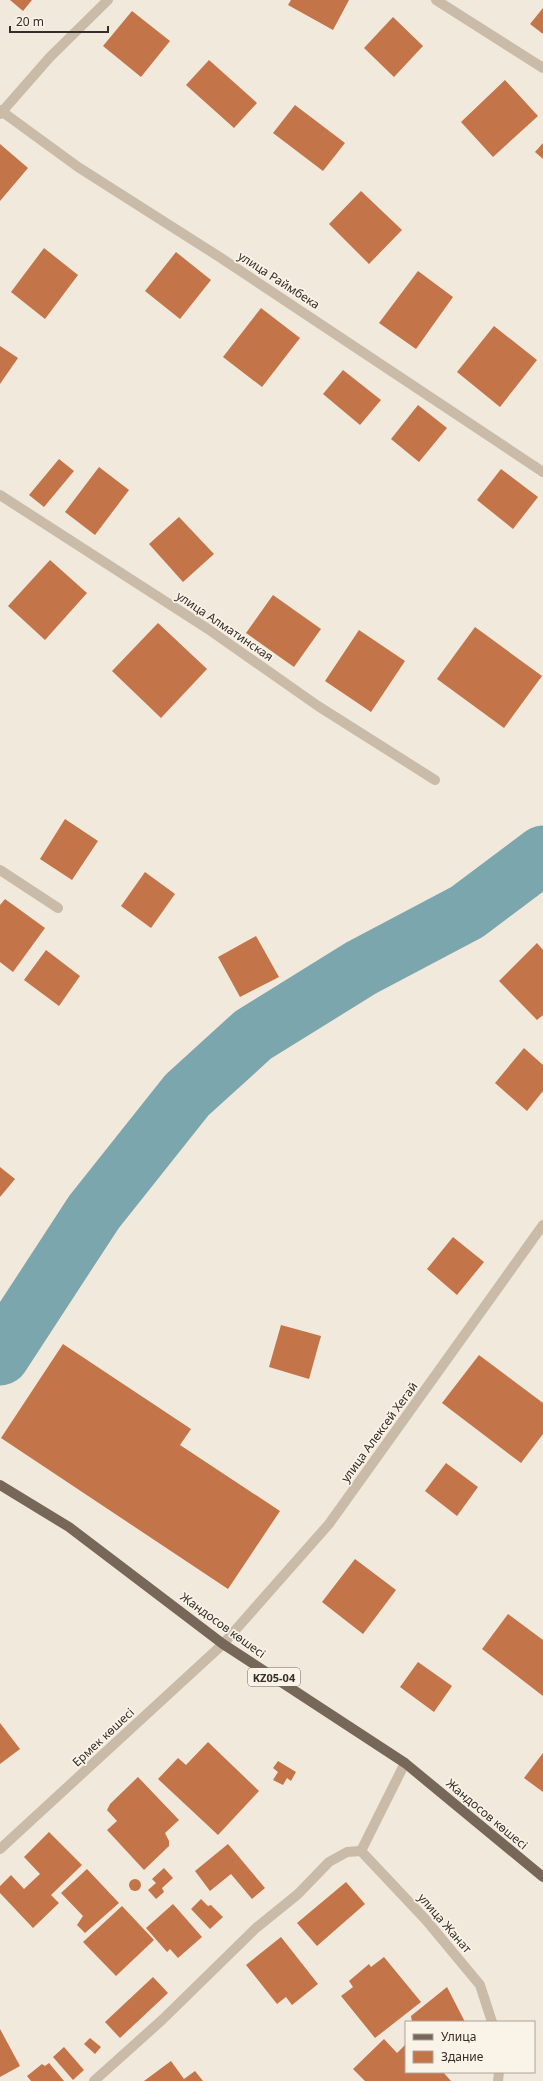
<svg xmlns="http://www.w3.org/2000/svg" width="543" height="2081" font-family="'Noto Sans',sans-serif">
<rect width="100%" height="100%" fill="#f1e9db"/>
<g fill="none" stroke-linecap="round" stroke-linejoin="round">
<path stroke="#7ba6ae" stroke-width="59" d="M0,1356L94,1212L187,1095L253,1035L361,968L467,912L543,855"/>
</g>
<g fill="#c37448">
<path d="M10,0H32L23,11Z"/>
<path d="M291,0H349L333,30L288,5Z"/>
<path d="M543,8V34L530,24Z"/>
<path d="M132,11L170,41L141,77L103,46Z"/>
<path d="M393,17L423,46L394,77L364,48Z"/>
<path d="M209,60L257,103L234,128L186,85Z"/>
<path d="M505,80L538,116L493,157L461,122Z"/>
<path d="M295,105L345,143L323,171L273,133Z"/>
<path d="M543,143V159L535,152Z"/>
<path d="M0,144L28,168L0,201Z"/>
<path d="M361,191L402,230L369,264L329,224Z"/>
<path d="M44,248L78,275L45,319L11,292Z"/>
<path d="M176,252L211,280L180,319L145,291Z"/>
<path d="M418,271L453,297L416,349L379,323Z"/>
<path d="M261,308L300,338L262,387L223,357Z"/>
<path d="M494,326L537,360L500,407L457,372Z"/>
<path d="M0,346L18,358L0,384Z"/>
<path d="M343,370L381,400L360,425L323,394Z"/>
<path d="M418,405L447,428L419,462L391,439Z"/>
<path d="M59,459L74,471L44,507L29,495Z"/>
<path d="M99,467L129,490L95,535L65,512Z"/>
<path d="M501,469L538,497L513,529L477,500Z"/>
<path d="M179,517L214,554L183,582L149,544Z"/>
<path d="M50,560L87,593L45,640L8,606Z"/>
<path d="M273,595L321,629L294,667L246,633Z"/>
<path d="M158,623L207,669L161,718L112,671Z"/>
<path d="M475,627L542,676L504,728L437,679Z"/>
<path d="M359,630L405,661L371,712L325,681Z"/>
<path d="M65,819L98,841L72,880L40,859Z"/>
<path d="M145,872L175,894L151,928L121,906Z"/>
<path d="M5,899L45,928L13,972L0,962V905Z"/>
<path d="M256,936L279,977L240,997L218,957Z"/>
<path d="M537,943L543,950V1015L537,1020L499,981Z"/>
<path d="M46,950L80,976L59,1006L24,980Z"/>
<path d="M524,1048L543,1065V1091L527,1111L495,1083Z"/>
<path d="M0,1167L15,1179L0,1197Z"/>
<path d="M453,1237L484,1262L457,1295L427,1269Z"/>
<path d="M281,1325L321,1336L309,1379L269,1367Z"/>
<path d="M63,1344L191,1429L180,1445L280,1511L228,1589L1,1438Z"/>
<path d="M479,1355L543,1403V1434L521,1463L442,1403Z"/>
<path d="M446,1463L478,1487L457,1516L425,1491Z"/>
<path d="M355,1559L396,1590L363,1634L322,1602Z"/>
<path d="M508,1614L543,1640V1696L482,1649Z"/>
<path d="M418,1662L452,1686L434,1712L400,1687Z"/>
<path d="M0,1723L20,1749L0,1764Z"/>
<path d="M208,1742L259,1791L218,1835L158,1779L178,1758L186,1765Z"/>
<path d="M543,1753V1792L524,1778Z"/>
<path d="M278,1761L296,1772L291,1781L287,1778L283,1785L273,1780L278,1772L273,1768Z"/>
<path d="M138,1777L179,1820L165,1833L169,1841V1846L144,1870L107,1830L117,1821L107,1810L110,1804Z"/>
<path d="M49,1832L82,1865L51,1895L59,1903L33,1928L0,1893V1886L11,1875L24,1889L40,1874L24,1857Z"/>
<path d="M228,1844L265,1888L252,1899L231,1874L210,1891L195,1871Z"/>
<path d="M164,1868L173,1878L162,1888L164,1892L156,1899L148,1890L156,1883L152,1879Z"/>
<path d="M87,1869L119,1903L85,1933L77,1925L83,1916L61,1893Z"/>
<circle cx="135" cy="1885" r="6"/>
<path d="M346,1882L365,1904L317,1946L297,1923Z"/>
<path d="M201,1899L208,1906L211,1905L223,1917L210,1929L191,1909Z"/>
<path d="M173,1904L202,1937L178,1958L170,1949L167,1952L146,1928Z"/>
<path d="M122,1906L154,1940L116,1976L83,1942Z"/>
<path d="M281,1937L318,1984L292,2005L286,1997L277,2004L246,1965Z"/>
<path d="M384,1957L421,2002L375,2038L341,1996L353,1987L349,1981L369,1964L371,1967Z"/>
<path d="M153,1977L168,1993L120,2038L105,2022Z"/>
<path d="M447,1987L465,2022H412L411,2016Z"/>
<path d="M0,2029L20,2066L0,2077Z"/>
<path d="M90,2038L101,2047L95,2054L84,2044Z"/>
<path d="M384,2039L397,2053L406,2044V2072H443L451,2081H365L353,2069Z"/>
<path d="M64,2047L84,2070L73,2080L53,2057Z"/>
<path d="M171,2061L184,2079L195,2071L203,2081H144Z"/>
<path d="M49,2063L64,2081H31L27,2076L42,2064L45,2066Z"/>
</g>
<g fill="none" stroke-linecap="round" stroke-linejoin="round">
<g stroke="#c9bba8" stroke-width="10">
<path d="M436,0L543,68"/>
<path d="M0,110L78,167L221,258L543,472"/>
<path d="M0,114L50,57L108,0"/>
<path d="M0,495L208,629L318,706L435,780"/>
<path d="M0,870L58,908"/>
<path d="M0,1849L223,1644L329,1524L543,1225"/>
<path d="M361,1851L426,1920L480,1985L492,2022"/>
<path d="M361,1851L405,1763"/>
<path d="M94,2081L162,2020L256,1928L298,1894L329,1862L347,1852L361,1851"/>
<path d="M498,2081L499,2072"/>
</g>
<path stroke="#776759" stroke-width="10" d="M0,1485L69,1527L223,1644L405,1763L543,1877"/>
</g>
<g text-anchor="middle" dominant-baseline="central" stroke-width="3.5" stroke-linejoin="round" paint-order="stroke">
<rect fill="#f9f3e8" stroke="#706962" stroke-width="1" x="248" y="1668" width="52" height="18" rx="3"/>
<g font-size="11" font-weight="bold" fill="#362e28">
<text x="274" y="1677">KZ05-04</text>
</g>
<g font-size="12" fill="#362e28" stroke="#f9f3e8">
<text transform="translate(279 280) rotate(33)">улица Раймбека</text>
<text transform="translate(225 626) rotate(34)">улица Алматинская</text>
<text transform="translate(379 1432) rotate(-54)">улица Алексей Хегай</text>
<text transform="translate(223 1625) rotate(36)">Жандосов көшесі</text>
<text transform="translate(103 1737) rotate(-43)">Ермек көшесі</text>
<text transform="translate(487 1814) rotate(40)">Жандосов көшесі</text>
<text transform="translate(445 1923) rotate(49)">улица Жанат</text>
</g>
</g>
<rect x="405" y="2021" width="130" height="52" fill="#f9f3e8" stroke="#aba49b"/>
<rect x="413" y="2034" width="20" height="6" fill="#776759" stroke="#aba49b"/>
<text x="441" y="2041" font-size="12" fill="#362e28">Улица</text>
<rect x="413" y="2051" width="20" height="12" fill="#c37448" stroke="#aba49b"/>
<text x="441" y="2061" font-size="12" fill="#362e28">Здание</text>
<path d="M10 26v6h98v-6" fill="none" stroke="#362e28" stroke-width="2"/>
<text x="16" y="26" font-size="12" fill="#362e28" stroke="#f9f3e8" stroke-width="3" paint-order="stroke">20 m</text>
</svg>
